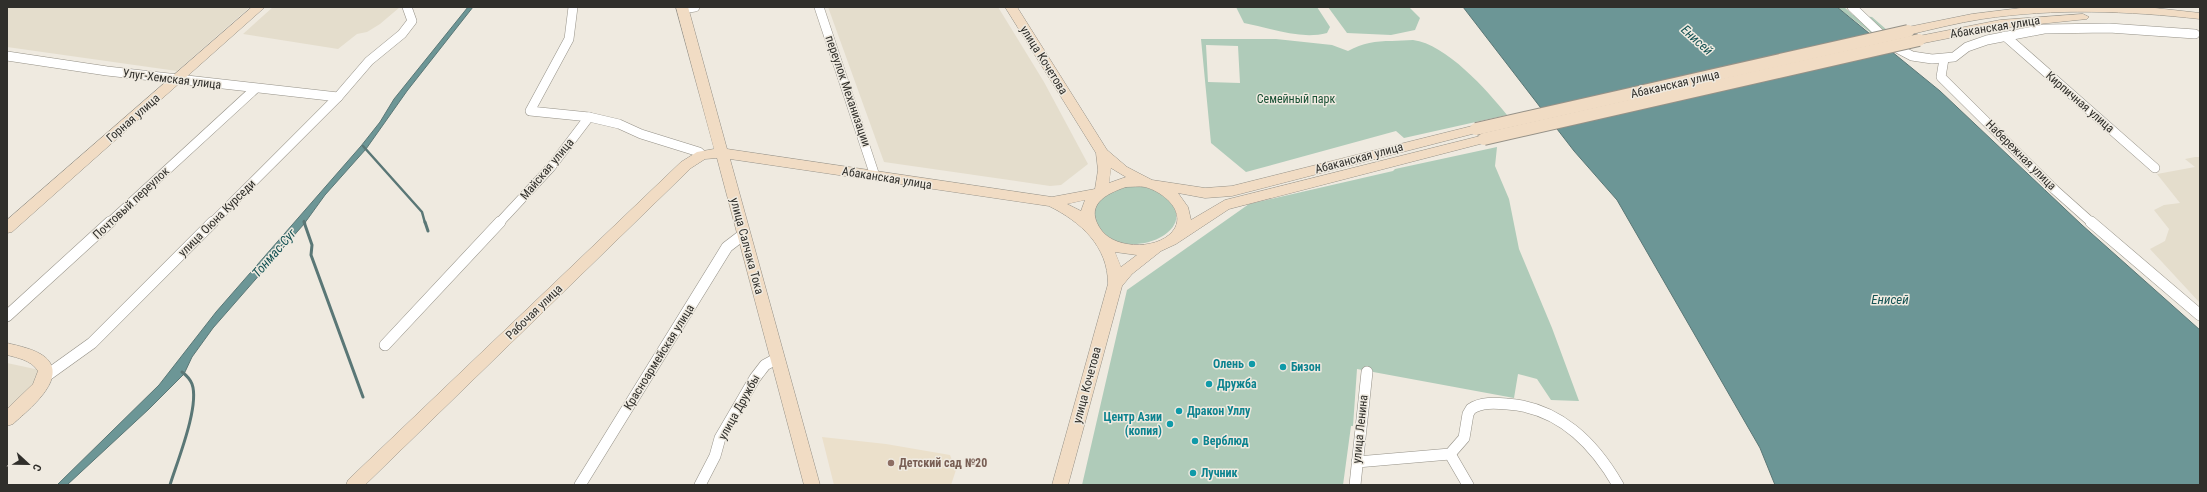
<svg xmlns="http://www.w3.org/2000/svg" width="2207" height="492" font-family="'Roboto Condensed',sans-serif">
<rect width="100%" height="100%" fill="#efeae0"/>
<g fill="#e4ddcc">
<path d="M7,7H250L177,71L7,47Z"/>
<path d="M273,7H400L380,24L367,32L357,34L338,49L243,34Z"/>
<path d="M828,7H998L1044,82L1088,164L1061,185L1050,186L884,162Z"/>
<path d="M2195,157H2200V303L2150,249L2165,241L2169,229L2154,210L2164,205L2180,203L2157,174L2195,167L2185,159Z"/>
<path d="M7,363L49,372L7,408Z"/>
</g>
<path fill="#ebe0cb" d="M822,437L886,444L950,455L956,470L951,485H834Z"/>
<g fill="#afcbb9" fill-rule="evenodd">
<path d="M1236,7H1317L1330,27L1327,33C1300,40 1270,28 1244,23Z"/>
<path d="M1328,7H1409L1420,18L1415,30L1391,35L1347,33Z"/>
<path d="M1837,7H1844L1853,15L1872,17L1887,30L1871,33Z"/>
<path d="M1201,39H1276L1332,45L1348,51C1363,43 1375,41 1392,41C1399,41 1406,40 1413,40C1446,44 1487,90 1507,115L1404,138L1396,131L1246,172L1211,143ZM1206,45L1238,46L1240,83L1208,82Z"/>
<path d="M1497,147L1495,166L1509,199L1519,249L1552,328L1579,401L1551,400L1537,379L1518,374L1514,398L1357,369L1353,426H1351L1343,485H1082L1127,290L1249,204L1393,171L1395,169Z"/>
<path d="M1130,185C1145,186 1154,188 1166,198C1204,230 1128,264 1099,230C1095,226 1094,216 1093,210L1105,193Z"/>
</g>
<g fill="#6c9696" stroke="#5a7776">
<path d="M468,7H473L407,91L366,149L325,195L304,224L213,328L192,357L184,374L149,409L67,485H57L159,385L216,312L361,146L380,122L394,99Z"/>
<path d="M1463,7H1837L1940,91L2082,225L2200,330V485H1775L1760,448L1617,200L1574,151Z"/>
</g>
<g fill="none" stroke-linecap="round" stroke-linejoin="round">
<g stroke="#5a7776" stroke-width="2.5">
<path d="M363,146L422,212L425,223"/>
<path d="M304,221L305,223"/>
</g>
<g stroke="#5a7776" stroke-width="3">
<path d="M304,222L312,245L311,255L363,397"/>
<path d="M425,222L428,231"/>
<path d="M170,485C177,462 200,406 192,384C190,379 186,375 182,372"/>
</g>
<defs>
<g id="street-far1">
<path d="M573,7L569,39L530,111L589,117L619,124L641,134L699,152L702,155"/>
<path d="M819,7L875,176"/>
<path d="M1852,7L1893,46L1912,56L1932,59L1954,57L1967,47L1987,40L2044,29L2109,28L2195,34"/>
<path d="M682,9L695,7"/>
<path d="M2005,36L2155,168"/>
<path d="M7,56L107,71L338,97"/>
<path d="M1944,59L1941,77L2055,190L2092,223"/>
<path d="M109,223L255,89"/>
<path d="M212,223L338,97L369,61L402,34L412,21L407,7"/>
<path d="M499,223L551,167L589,117"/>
</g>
<g id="street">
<path d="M2091,222L2200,315"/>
<path d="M7,316L110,222"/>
<path d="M385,345L500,222"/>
<path d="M46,376L92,343L213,222"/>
<path d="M1450,454L1468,485"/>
<path d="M1357,462L1450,454L1464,438L1468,414L1471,409C1481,402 1495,403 1507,404C1558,407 1594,443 1618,485"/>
<path d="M580,485L727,247L744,234"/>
<path d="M700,485L715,456L720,438L755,378L765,365L778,358"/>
<path d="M1355,485L1367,372"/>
</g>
<g id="secondary">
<path d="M252,7H265L12,232L7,233V220Z"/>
<path d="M676,7H688L727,149L1052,197L1095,189L1098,170L1096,153L1005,7H1017L1107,150L1127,167L1152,180L1205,188L1232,186L1476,125L1482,129L1476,133L1232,196L1205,198L1178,193L1188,207L1191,220L1225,200L1484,135L1490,139L1484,143L1229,209L1176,244L1161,251L1132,274L1122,286L1068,485H1052L1108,284C1108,246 1081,222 1049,206L730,159L820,485H804L717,158L705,159L691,168L365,485H346L348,480L681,162L697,152L714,149ZM1111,168L1126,177L1109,183ZM1126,187C1132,187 1139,186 1145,187C1161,191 1185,209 1175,228C1162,250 1117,250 1102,231C1083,206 1105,194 1126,187ZM1085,200L1081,211L1067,204ZM1115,252L1137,255L1121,267Z"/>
<path d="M2029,7H2146L2200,13V19C2128,11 2055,8 1982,19C1957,23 1933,29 1908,35L1902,31L1908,27L1972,14Z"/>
<path d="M2083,14L2089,17L2087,19L2000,28L1919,44L1913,40L1919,36L2000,20Z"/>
<path d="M7,343C19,346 35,349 45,357C70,378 27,411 13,424L7,426V409L33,384L38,371C31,360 18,358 7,355Z"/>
</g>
</defs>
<use href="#street-far1" stroke="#959187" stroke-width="10"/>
<use href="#street" stroke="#959187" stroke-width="12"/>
<use href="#secondary" stroke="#959187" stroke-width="1"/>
<use href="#street-far1" stroke="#fff" stroke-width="9"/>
<use href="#street" stroke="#fff" stroke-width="11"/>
<use href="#secondary" fill="#f1dcc4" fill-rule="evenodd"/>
<defs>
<g id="secondary-bridge">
<path d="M1476,129L1908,31"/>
<path d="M1484,139L1919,40"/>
</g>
</defs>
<use href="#secondary-bridge" stroke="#959187" stroke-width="14" stroke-linecap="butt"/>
<use href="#secondary-bridge" stroke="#f1dcc4" stroke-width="12"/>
</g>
<g fill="#0f9aa8" stroke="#efeae0" stroke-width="1.5">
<circle cx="1252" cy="364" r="4"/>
<circle cx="1283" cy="367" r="4"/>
<circle cx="1209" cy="384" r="4"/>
<circle cx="1179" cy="411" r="4"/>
<circle cx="1170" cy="424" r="4"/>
<circle cx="1195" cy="441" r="4"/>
<circle cx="1193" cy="473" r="4"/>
</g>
<circle fill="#8d6e63" stroke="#efeae0" stroke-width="1.5" cx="891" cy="463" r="4"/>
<g text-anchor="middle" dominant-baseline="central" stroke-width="3" stroke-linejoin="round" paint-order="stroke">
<g font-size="12" fill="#302f2b" stroke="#efeae0">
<text transform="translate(1995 27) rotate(-9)">Абаканская улица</text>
<text transform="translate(1044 60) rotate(58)">улица Кочетова</text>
<text transform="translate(172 79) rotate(7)">Улуг-Хемская улица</text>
<text transform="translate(1675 84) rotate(-13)">Абаканская улица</text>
<text transform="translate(848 91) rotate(71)">переулок Механизации</text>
<text transform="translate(2080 102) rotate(41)">Кирпичная улица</text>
<text transform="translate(133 118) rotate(-41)">Горная улица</text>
<text transform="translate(2021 155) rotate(45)">Набережная улица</text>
<text transform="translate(1359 158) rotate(-15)">Абаканская улица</text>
<text transform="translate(547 169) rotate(-50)">Майская улица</text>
<text transform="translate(887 178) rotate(9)">Абаканская улица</text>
<text transform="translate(131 203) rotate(-43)">Почтовый переулок</text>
<text transform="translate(217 218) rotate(-45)">улица Оюна Курседи</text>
<text transform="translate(747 246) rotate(75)">улица Салчака Тока</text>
<text transform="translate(534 312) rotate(-44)">Рабочая улица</text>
<text transform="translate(659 357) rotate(-58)">Красноармейская улица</text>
<text transform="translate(1087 385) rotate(-75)">улица Кочетова</text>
<text transform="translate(739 407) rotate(-61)">улица Дружбы</text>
<text transform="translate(1360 429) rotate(-84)">улица Ленина</text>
</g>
<g font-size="12" fill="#195135" stroke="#efeae0">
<text x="1296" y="99">Семейный парк</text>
</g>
<g font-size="12" font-weight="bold" fill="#0d838f" stroke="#efeae0" text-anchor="start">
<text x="1244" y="364" text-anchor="end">Олень</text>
<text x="1291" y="367">Бизон</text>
<text x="1217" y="384">Дружба</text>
<text x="1187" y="411">Дракон Уллу</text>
<text x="1162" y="417" text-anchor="end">Центр Азии<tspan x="1162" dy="14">(копия)</tspan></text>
<text x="1203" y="441">Верблюд</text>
<text x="1201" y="473">Лучник</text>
</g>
<g font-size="12" font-weight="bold" fill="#785e54" stroke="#efeae0" text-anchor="start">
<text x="899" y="463">Детский сад №20</text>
</g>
<g font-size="13" font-style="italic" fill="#155354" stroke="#efeae0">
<text transform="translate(1697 40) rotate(42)">Енисей</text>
<text transform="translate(274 253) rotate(-49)">Тонмас-Суг</text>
<text x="1890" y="299">Енисей</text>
</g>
</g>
<rect width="2207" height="492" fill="none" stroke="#302f2b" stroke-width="16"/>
<g transform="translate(28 464) rotate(112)" stroke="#efeae0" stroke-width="3" paint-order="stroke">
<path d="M0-3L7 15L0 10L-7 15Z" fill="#302f2b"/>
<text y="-6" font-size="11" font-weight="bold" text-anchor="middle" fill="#302f2b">С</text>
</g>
</svg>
